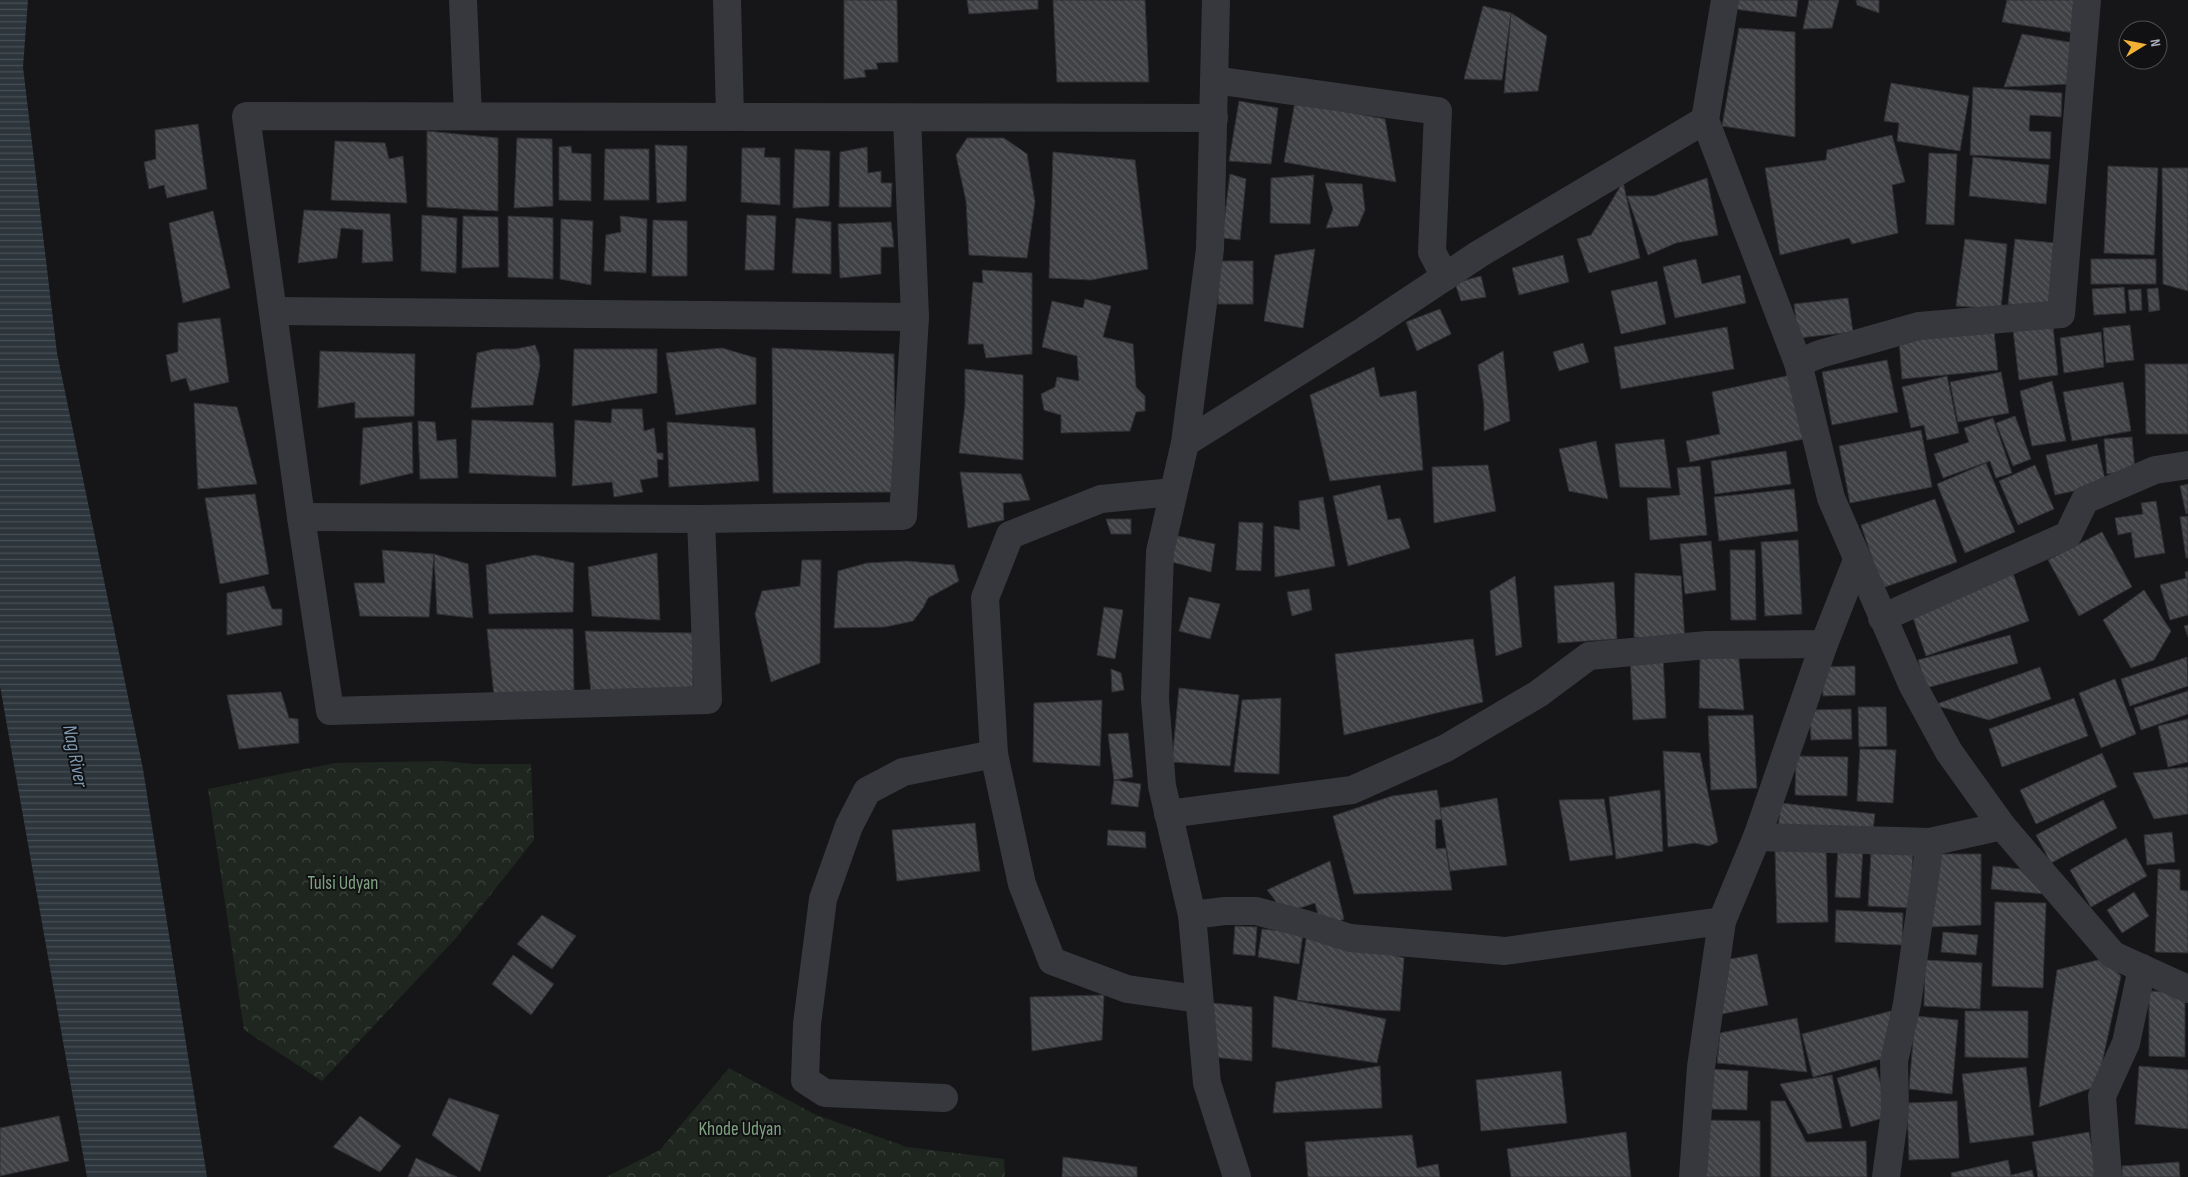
<svg xmlns="http://www.w3.org/2000/svg" width="2188" height="1177" font-family="'Sofia Sans Condensed',sans-serif">
<defs>
<pattern id="park-crowns" width="20" height="18" patternUnits="userSpaceOnUse" patternTransform="scale(1.25)"><rect width="20" height="18" fill="#1e261f"/><path d="M2 6a3 3 0 1 1 6 0M12 15a3 3 0 1 1 6 0" fill="none" stroke="#3c433d"/></pattern>
<pattern id="water-rules" width="6" height="5" patternUnits="userSpaceOnUse" patternTransform="scale(1.25)"><rect width="6" height="5" fill="#2c353c"/><path d="M0 2.5h6" fill="none" stroke="#485056"/></pattern>
<pattern id="building-back-hatch" width="6" height="6" patternUnits="userSpaceOnUse" patternTransform="scale(1.25)"><rect width="6" height="6" fill="#404145"/><path d="M-1 5l2 2M0 0l6 6M5-1l2 2" fill="none" stroke="#595a5e"/></pattern>
</defs>
<rect width="100%" height="100%" fill="#161618"/>
<g fill="url(#park-crowns)">
<path d="M442,761L475,764H531L534,840L456,938L322,1081L244,1030L208,789L335,763Z"/>
<path d="M729,1068L814,1114L907,1147L1004,1159L1005,1177H606L660,1150Z"/>
</g>
<path fill="url(#water-rules)" d="M0,0H28L23,67L57,353L143,769L207,1177H87L0,686Z"/>
<g fill="url(#building-back-hatch)" stroke="#303034">
<path d="M844,0H897L898,62L876,63L878,69L864,70L866,77L844,79Z"/>
<path d="M967,0H1038V9L969,14Z"/>
<path d="M1053,0H1145L1149,82H1057Z"/>
<path d="M1736,0H1798L1796,17L1734,9Z"/>
<path d="M1809,0H1839L1832,28L1803,29Z"/>
<path d="M1856,0H1879V13L1857,5Z"/>
<path d="M2007,0H2077L2074,33L2002,22Z"/>
<path d="M1483,6L1511,13L1502,80L1464,79Z"/>
<path d="M1511,13L1547,36L1538,91L1504,93Z"/>
<path d="M1739,28L1795,32V137L1722,126Z"/>
<path d="M2022,34L2074,43L2071,84L2004,87Z"/>
<path d="M1891,83L1969,96L1960,151L1897,141L1899,123L1884,121Z"/>
<path d="M1973,87L2062,93L2061,117L2030,115L2029,131L2051,132L2050,159L1970,155Z"/>
<path d="M1239,101L1278,108L1271,164L1229,161Z"/>
<path d="M1295,102L1385,119L1396,182L1284,162Z"/>
<path d="M198,124L207,189L167,198L164,185L149,189L144,162L156,159L155,130Z"/>
<path d="M427,131L498,138V211L427,207Z"/>
<path d="M1892,135L1905,182L1892,185L1898,233L1852,244L1849,238L1780,255L1765,168L1826,160L1827,150Z"/>
<path d="M517,138L552,139L553,206L514,208Z"/>
<path d="M967,138H1004L1027,154L1035,202L1027,258L969,255L966,201L956,155Z"/>
<path d="M335,141L385,143L389,159L403,156L407,203L331,200Z"/>
<path d="M655,145L687,146L686,201L657,203Z"/>
<path d="M571,146L572,153L591,154V201L559,200V147Z"/>
<path d="M867,147L868,173L881,171V183H892L891,207H839L840,152Z"/>
<path d="M742,148H765L764,157L780,158V205L741,202Z"/>
<path d="M605,149H649V200H604Z"/>
<path d="M795,149L830,151L829,206L793,208Z"/>
<path d="M1053,152L1135,160L1148,269L1091,280L1049,278Z"/>
<path d="M1929,153L1957,154L1954,225L1926,224Z"/>
<path d="M1973,157L2049,165L2046,204L1969,196Z"/>
<path d="M2108,166L2158,168L2154,255L2104,253Z"/>
<path d="M2162,168H2188V291L2163,284Z"/>
<path d="M1230,174L1246,179L1240,240L1222,238Z"/>
<path d="M1314,175L1310,224L1270,223L1271,178Z"/>
<path d="M1707,178L1718,235L1676,243L1648,255L1627,196H1654Z"/>
<path d="M1623,182L1640,258L1589,273L1577,239L1591,235Z"/>
<path d="M1325,183L1362,184L1365,210L1358,226L1326,228L1333,209Z"/>
<path d="M304,210L390,214L393,261L362,263L363,230L341,228L337,258L298,263Z"/>
<path d="M213,211L230,288L183,303L169,223Z"/>
<path d="M422,215L457,218L456,273L421,271Z"/>
<path d="M747,215L776,216L774,270H745Z"/>
<path d="M463,216L498,217L499,267L462,268Z"/>
<path d="M508,216L553,218V279L508,277Z"/>
<path d="M620,216L647,219L646,273L604,271L606,235L621,232Z"/>
<path d="M796,218L831,222V274L792,273Z"/>
<path d="M561,219L593,221L591,285L560,279Z"/>
<path d="M653,220L687,221V276H652Z"/>
<path d="M891,222L894,247H881V274L840,278L838,224Z"/>
<path d="M1965,239L2007,244L2001,309L1956,306Z"/>
<path d="M2015,239L2055,243L2048,309L2008,304Z"/>
<path d="M1315,249L1303,328L1264,321L1275,255Z"/>
<path d="M1563,255L1569,282L1519,295L1512,268Z"/>
<path d="M1696,259L1702,284L1740,275L1746,303L1675,318L1663,267Z"/>
<rect x="2091" y="259" width="65" height="25"/>
<rect x="1218" y="261" width="35" height="43"/>
<path d="M982,270L1032,273V354L986,358L983,344H968L973,282L983,283Z"/>
<path d="M1481,276L1486,297L1461,301L1455,283Z"/>
<path d="M1657,281L1666,324L1621,334L1611,291Z"/>
<path d="M2124,287L2126,313L2094,315L2092,289Z"/>
<path d="M2158,288L2160,310L2149,312L2147,289Z"/>
<path d="M2141,289L2142,310L2130,311L2128,290Z"/>
<path d="M1848,298L1853,332L1798,338L1794,304Z"/>
<path d="M1085,299L1111,306L1103,337L1133,344L1136,387L1145,396V411L1136,412L1130,431L1061,433V415L1044,410L1041,394L1055,387L1057,377L1079,381L1077,356L1042,347L1052,301L1083,308Z"/>
<path d="M1440,309L1451,334L1417,351L1406,322Z"/>
<path d="M220,318L229,382L190,391L186,378L171,382L166,355L178,352V323Z"/>
<path d="M2130,325L2134,360L2106,363L2103,328Z"/>
<path d="M2053,326L2058,375L2019,380L2013,330Z"/>
<path d="M1727,327L1734,369L1621,389L1614,347Z"/>
<path d="M1994,331L1998,370L1902,379L1899,340Z"/>
<path d="M2101,332L2104,367L2064,373L2060,338Z"/>
<path d="M1583,343L1589,362L1559,371L1553,352Z"/>
<path d="M535,345L539,355L540,366L533,405L471,408L477,353L494,349H516Z"/>
<path d="M722,348L756,358V404L676,415L666,353Z"/>
<path d="M772,348L894,354L895,492L773,493Z"/>
<path d="M574,349H657V393L572,406Z"/>
<path d="M320,351L415,354L414,416L355,418V402L318,408Z"/>
<path d="M1503,351L1510,421L1484,431V406L1478,365Z"/>
<path d="M1887,360L1898,412L1832,425L1822,372Z"/>
<path d="M2145,364H2188V434H2146Z"/>
<path d="M1374,367L1380,397L1416,391L1423,470L1330,481L1310,395Z"/>
<path d="M965,369L1023,375V460L959,453L965,405Z"/>
<path d="M2001,372L2009,413L1958,422L1950,382Z"/>
<path d="M1791,375L1804,439L1690,462L1686,441L1720,434L1712,392Z"/>
<path d="M1947,376L1959,433L1927,440L1924,425L1911,428L1902,387Z"/>
<path d="M2052,381L2066,441L2032,446L2020,391Z"/>
<path d="M2123,382L2131,431L2072,441L2063,392Z"/>
<path d="M194,403L237,407L257,484L198,489Z"/>
<path d="M612,409H642L644,431L654,428L657,453H663V460L657,459L658,477L640,480L643,492L614,497L612,482L572,486L575,420L611,423Z"/>
<path d="M2015,416L2031,459L2013,466L1996,423Z"/>
<path d="M1993,418L2012,473L1996,478L1990,461L1943,478L1934,454L1969,442L1964,428Z"/>
<path d="M472,420L553,423L556,477L469,473Z"/>
<path d="M418,421L435,422L437,441L456,439L458,478L420,479Z"/>
<path d="M412,422L413,473L360,485L363,428Z"/>
<path d="M667,422L755,428L759,481L669,487Z"/>
<path d="M1921,430L1932,487L1850,503L1839,446Z"/>
<path d="M2132,437L2135,471L2107,474L2104,439Z"/>
<path d="M1664,439L1671,488L1620,487L1615,444Z"/>
<path d="M1596,441L1608,499L1569,491L1559,449Z"/>
<path d="M2097,444L2106,484L2055,495L2046,455Z"/>
<path d="M1786,451L1791,484L1715,494L1711,461Z"/>
<path d="M1986,463L2015,532L1965,553L1937,484Z"/>
<path d="M1488,465L1496,511L1434,523L1432,467Z"/>
<path d="M2035,465L2054,509L2018,525L1999,481Z"/>
<path d="M1700,466L1707,535L1650,540L1647,498L1680,495L1677,468Z"/>
<path d="M960,472L1021,474L1030,500L1003,503L1004,520L968,528Z"/>
<path d="M2188,484V513L2186,514L2180,486Z"/>
<path d="M1380,485L1388,520L1400,518L1410,548L1348,566L1333,496Z"/>
<path d="M1794,489L1798,531L1719,541L1714,497Z"/>
<path d="M255,494L269,574L220,584L205,498Z"/>
<path d="M1323,497L1335,566L1275,577L1274,526L1300,530L1299,501Z"/>
<path d="M1935,499L1957,562L1882,588L1861,525Z"/>
<path d="M2156,501L2165,553L2135,558L2131,532L2118,535L2115,518L2143,514L2141,503Z"/>
<path d="M2188,516V558H2186L2180,517Z"/>
<path d="M1106,519H1131V534H1111Z"/>
<path d="M1239,522L1263,523L1261,571L1236,570Z"/>
<path d="M2102,532L2132,587L2079,616L2048,560Z"/>
<path d="M1173,535L1215,544L1211,572L1168,561Z"/>
<path d="M1798,540L1802,614L1765,616L1761,542Z"/>
<path d="M1711,541L1716,590L1685,594L1680,544Z"/>
<path d="M382,550L434,554L429,617L360,616L354,583H385Z"/>
<path d="M1730,550H1755L1756,620H1731Z"/>
<path d="M657,553L660,620L592,616L588,567Z"/>
<path d="M434,554L468,564L473,618L437,614Z"/>
<path d="M535,555L574,563L573,612L489,614L486,565Z"/>
<path d="M802,560H821L820,663L771,682L755,614L762,591L800,586Z"/>
<path d="M906,561L954,565L959,581L928,598L923,608L913,621L885,627L834,628L838,571L867,563Z"/>
<path d="M2188,571V615L2170,620L2160,585L2186,578L2185,572Z"/>
<path d="M1635,573L1681,576L1685,643L1634,637Z"/>
<path d="M2013,573L2029,621L1926,656L1910,609Z"/>
<path d="M1515,576L1522,647L1496,656L1490,591Z"/>
<path d="M1614,582L1617,639L1558,643L1554,586Z"/>
<path d="M264,586L272,609H282V625L227,635V593Z"/>
<path d="M1309,589L1312,610L1292,616L1287,592Z"/>
<path d="M2144,590L2171,631L2154,660L2131,668L2103,620Z"/>
<path d="M1189,597L1220,604L1210,639L1179,631Z"/>
<path d="M1104,607L1123,610L1115,659L1097,655Z"/>
<path d="M2188,625V637L2184,626Z"/>
<path d="M487,629H573L574,693L494,696Z"/>
<path d="M585,631L693,633V687L591,693Z"/>
<path d="M2010,635L2018,663L1926,688L1918,660Z"/>
<path d="M1473,639L1483,702L1344,735L1335,654Z"/>
<path d="M1738,651L1744,710L1699,708L1700,655Z"/>
<path d="M1663,655L1666,718L1633,720L1630,657Z"/>
<path d="M2187,657L2188,686L2130,706L2121,679Z"/>
<path d="M1855,666V695L1823,696L1822,667Z"/>
<path d="M2040,667L2051,699L1989,720L1934,705Z"/>
<path d="M1111,669L1121,673L1124,690L1112,692Z"/>
<path d="M2115,679L2136,734L2101,748L2079,693Z"/>
<path d="M1179,688L1239,695L1230,766L1172,762Z"/>
<path d="M2188,691V714L2141,730L2134,708Z"/>
<path d="M281,692L289,718L298,719L299,743L239,749L227,695Z"/>
<path d="M1281,698L1279,774L1234,772L1242,700Z"/>
<path d="M2074,698L2088,736L2002,767L1989,729Z"/>
<path d="M1102,700L1100,766L1033,762L1034,703Z"/>
<path d="M1858,707H1886L1887,746L1859,747Z"/>
<path d="M1851,709L1852,739L1811,740L1810,710Z"/>
<path d="M1753,715L1757,788L1711,790L1708,716Z"/>
<path d="M2188,719V762L2168,767L2158,726Z"/>
<path d="M1128,733L1133,777L1114,780L1108,734Z"/>
<path d="M1860,749L1896,750L1893,803L1857,801Z"/>
<path d="M1663,751L1700,753L1718,842L1709,846L1695,843L1668,847Z"/>
<path d="M2102,753L2117,787L2036,824L2020,790Z"/>
<path d="M1796,756L1848,757L1847,796L1795,795Z"/>
<path d="M2188,767V814L2154,819L2133,773Z"/>
<path d="M1114,780L1141,784L1138,807L1111,804Z"/>
<path d="M1437,790L1442,819L1435,820L1436,849L1446,848L1452,890L1354,894L1333,816L1392,796Z"/>
<path d="M1660,790L1663,851L1616,859L1609,797Z"/>
<path d="M1497,798L1507,865L1450,871L1440,808Z"/>
<path d="M1604,799L1613,855L1570,861L1559,800Z"/>
<path d="M2103,800L2117,828L2051,863L2036,835Z"/>
<path d="M1781,803L1875,814L1872,837L1778,828Z"/>
<path d="M975,823L980,871L897,881L892,830Z"/>
<path d="M1108,830L1145,832L1146,848L1107,845Z"/>
<path d="M2172,832L2175,862L2147,865L2144,835Z"/>
<path d="M2126,838L2147,876L2091,907L2070,870Z"/>
<path d="M1838,847L1863,848L1860,898L1835,897Z"/>
<path d="M1826,849L1828,922L1777,923L1775,851Z"/>
<path d="M1871,852L1913,854L1910,908L1868,906Z"/>
<path d="M1933,854H1981V925L1929,927Z"/>
<path d="M1330,861L1344,919L1322,929L1315,903L1285,913L1267,890Z"/>
<path d="M1993,866L2020,869L2044,894L1991,889Z"/>
<path d="M2158,869L2180,870V890L2188,891V953L2155,952Z"/>
<path d="M2134,892L2149,916L2122,933L2107,910Z"/>
<path d="M1995,902L2046,903L2043,988L1992,986Z"/>
<path d="M1836,910L1903,913L1902,945L1835,942Z"/>
<path d="M542,915L576,936L552,969L517,944Z"/>
<path d="M1235,926L1257,927L1255,956L1233,954Z"/>
<path d="M1262,929L1303,933L1299,964L1258,957Z"/>
<path d="M1943,932L1978,935L1976,955L1941,952Z"/>
<path d="M1307,933L1404,958L1400,1011L1376,1010L1297,1000Z"/>
<path d="M1757,954L1768,1005L1722,1014L1725,960Z"/>
<path d="M513,955L554,984L531,1015L492,984Z"/>
<path d="M2102,959L2121,976L2097,1086L2039,1107L2057,970Z"/>
<path d="M1925,960L1982,963L1980,1009L1924,1006Z"/>
<path d="M2149,991L2185,992V1057L2149,1056Z"/>
<path d="M1104,995L1102,1040L1032,1051L1030,997Z"/>
<path d="M1274,996L1386,1019L1377,1063L1272,1047Z"/>
<path d="M1213,1003L1252,1007V1061L1212,1057Z"/>
<path d="M1891,1011L1889,1057L1813,1077L1802,1034Z"/>
<path d="M1965,1011H2028V1058L1965,1057Z"/>
<path d="M1915,1016L1958,1020L1952,1094L1909,1089Z"/>
<path d="M1797,1018L1807,1072L1717,1063L1720,1033Z"/>
<path d="M1380,1066L1382,1108L1273,1113L1276,1082Z"/>
<path d="M2139,1066L2188,1070V1129L2135,1124Z"/>
<path d="M1876,1067L1890,1116L1851,1127L1837,1078Z"/>
<path d="M2026,1067L2034,1135L1970,1143L1962,1074Z"/>
<path d="M1710,1069L1748,1071L1747,1110L1708,1109Z"/>
<path d="M1561,1071L1567,1123L1481,1131L1476,1080Z"/>
<path d="M1832,1075L1842,1128L1808,1134L1780,1084Z"/>
<path d="M449,1098L499,1115L480,1172L432,1135Z"/>
<path d="M1771,1101H1785L1806,1142L1866,1141L1867,1177H1771Z"/>
<path d="M1957,1101L1959,1158L1909,1160L1907,1103Z"/>
<path d="M59,1116L69,1161L0,1176V1128Z"/>
<path d="M360,1116L401,1146L380,1172L333,1147Z"/>
<path d="M1705,1120L1760,1121V1177H1705Z"/>
<path d="M1626,1132L1631,1177H1511L1507,1149Z"/>
<path d="M2089,1132L2097,1177H2038L2032,1142Z"/>
<path d="M1412,1135L1417,1168L1438,1164L1440,1177H1308L1305,1142Z"/>
<path d="M1063,1157L1137,1167V1177H1062Z"/>
<path d="M416,1158L457,1177H408Z"/>
<path d="M2008,1160L2011,1175L2032,1170L2034,1177H1952L1951,1173Z"/>
<path d="M2179,1162L2180,1177H2122V1166Z"/>
</g>
<g fill="none" stroke-linecap="round" stroke-linejoin="round">
<g stroke="#37383d" stroke-width="28">
<path d="M463,0L468,116"/>
<path d="M727,0L730,117"/>
<path d="M1725,0L1705,120L1798,363L1831,498L1912,684L1949,752L2002,826L2113,955L2188,989"/>
<path d="M1214,80L1438,111L1432,252L1445,277"/>
<path d="M274,311L915,317"/>
<path d="M1798,363L1820,354L1919,326L2061,314L2087,0"/>
<path d="M1185,443L1365,330L1479,254L1705,120"/>
<path d="M1173,492L1101,499L1010,535L985,598L994,754L1022,884L1052,961L1127,989L1199,999"/>
<path d="M301,517L701,519L903,516L915,317L907,118"/>
<path d="M701,519L708,700L330,711L301,517L246,116L1214,118"/>
<path d="M1882,618L2068,535L2085,500L2155,470L2188,465"/>
<path d="M1168,814L1352,790L1446,748L1538,694L1589,656L1707,645L1824,644"/>
<path d="M1757,837L1930,842L2002,826"/>
<path d="M1192,915L1225,911H1256L1306,924L1350,938L1505,951L1722,921"/>
<path d="M944,1098L825,1093L805,1080L807,1024L823,899L849,826L867,791L903,772L994,754"/>
<path d="M1693,1177L1701,1067L1722,921L1757,837L1824,644L1857,560"/>
<path d="M1886,1177L1895,1111L1894,1061L1907,1004L1930,842"/>
<path d="M2108,1177L2102,1096L2126,1043L2142,968"/>
</g>
<path stroke="#37383d" stroke-width="28" d="M1216,0L1210,249L1185,443L1160,552L1155,699L1162,786L1192,915L1207,1083L1237,1177"/>
</g>
<g text-anchor="middle" dominant-baseline="central" stroke-width="4" stroke-linejoin="round" paint-order="stroke">
<g font-size="19" fill="#7fa381" stroke="#111113">
<text x="343" y="883">Tulsi Udyan</text>
<text x="740" y="1129">Khode Udyan</text>
</g>
<g font-size="20" font-style="italic" fill="#7f9bb3" stroke="#111113">
<text transform="translate(75 756) rotate(79)">Nag River</text>
</g>
</g>
<g transform="translate(2143 45) rotate(80)"><circle r="24" fill="#111113" stroke="#4d4f55"/>
<path d="M0-4L9 19L0 12L-9 19Z" fill="#f2b134"/>
<text y="-8" font-size="14" font-weight="bold" text-anchor="middle" fill="#a8adb8">N</text>
</g>
</svg>
